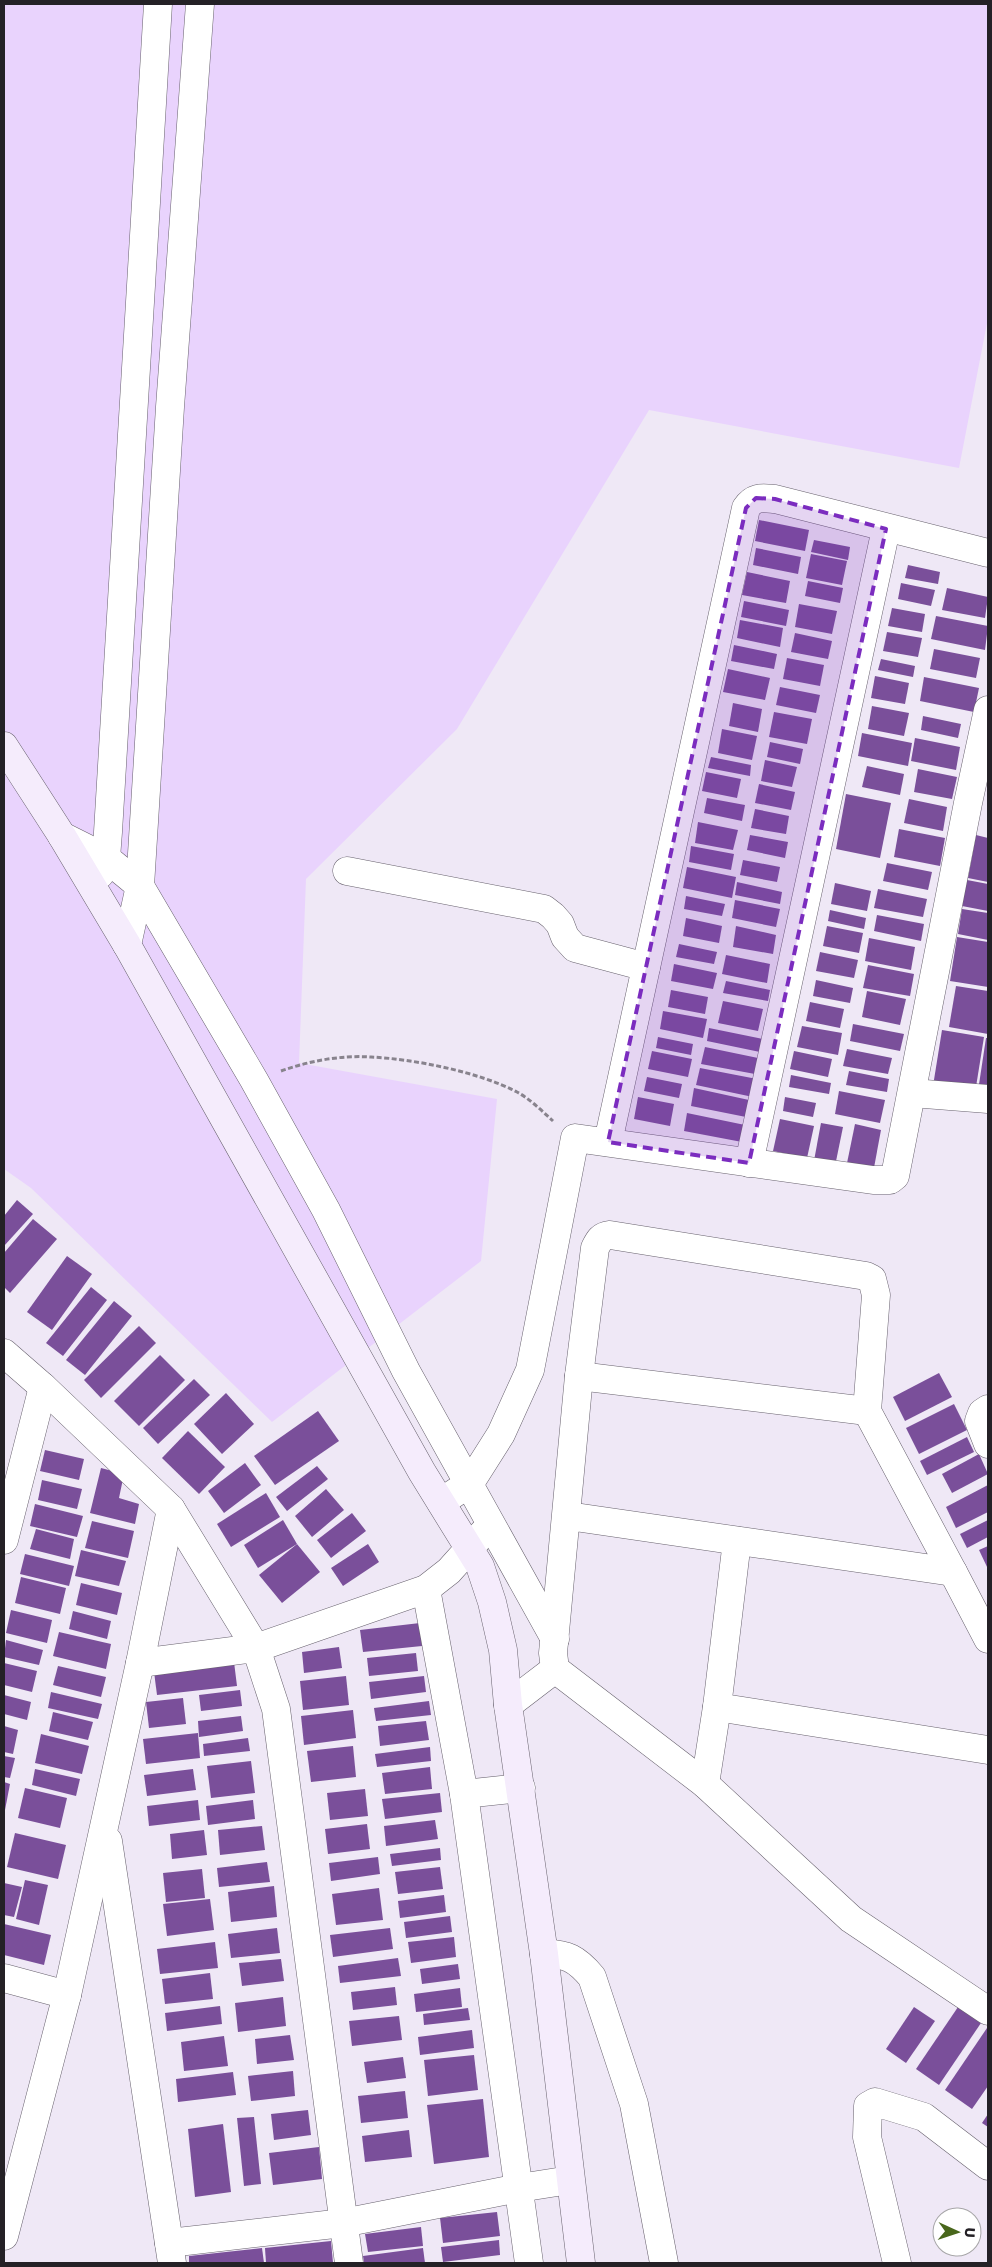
<svg xmlns="http://www.w3.org/2000/svg" width="992" height="2267" font-family="Rubik,sans-serif">
<rect width="100%" height="100%" fill="#efe8f6"/>
<path fill="#e9d3fd" d="M4,4H988V318L959,468L649,410L457,729L306,879L299,1063L497,1099L481,1261L272,1422L31,1188L4,1169Z"/>
<g fill="#7a4f9a">
<path d="M759,520L809,530L805,551L755,541Z"/>
<path d="M814,540L850,547L848,560L811,552Z"/>
<path d="M756,548L801,557L798,574L753,565Z"/>
<path d="M811,554L847,561L842,585L806,578Z"/>
<path d="M908,565L940,572L938,584L905,578Z"/>
<path d="M747,572L790,581L786,603L742,595Z"/>
<path d="M808,581L843,588L840,603L805,596Z"/>
<path d="M901,583L935,590L931,606L898,599Z"/>
<path d="M947,588L988,597L985,618L942,610Z"/>
<path d="M744,601L789,610L786,626L741,617Z"/>
<path d="M799,604L837,611L832,634L795,627Z"/>
<path d="M892,608L925,614L922,632L888,626Z"/>
<path d="M936,616L988,626L985,650L931,639Z"/>
<path d="M740,620L783,628L780,647L737,638Z"/>
<path d="M887,632L922,638L918,657L883,651Z"/>
<path d="M795,633L832,641L828,659L791,652Z"/>
<path d="M734,645L777,654L774,669L731,661Z"/>
<path d="M934,649L980,658L976,678L930,669Z"/>
<path d="M787,658L824,665L820,686L783,679Z"/>
<path d="M881,659L915,666L913,677L878,670Z"/>
<path d="M728,669L770,678L765,700L723,692Z"/>
<path d="M875,676L909,683L905,704L871,698Z"/>
<path d="M924,677L979,688L974,712L920,701Z"/>
<path d="M780,687L820,695L816,713L776,705Z"/>
<path d="M733,703L762,709L758,732L729,726Z"/>
<path d="M872,706L909,713L904,736L868,729Z"/>
<path d="M774,712L812,719L807,744L769,737Z"/>
<path d="M923,716L961,724L958,738L921,730Z"/>
<path d="M722,729L757,736L752,760L718,753Z"/>
<path d="M862,733L912,743L908,766L858,756Z"/>
<path d="M915,738L960,747L956,770L911,761Z"/>
<path d="M770,742L803,749L800,764L767,757Z"/>
<path d="M711,757L751,765L750,776L708,768Z"/>
<path d="M765,760L797,767L792,787L761,781Z"/>
<path d="M867,766L904,774L900,795L862,787Z"/>
<path d="M918,769L957,777L952,799L914,792Z"/>
<path d="M706,772L741,779L737,798L702,791Z"/>
<path d="M759,784L795,792L791,810L755,803Z"/>
<path d="M846,794L891,803L880,858L836,849Z"/>
<path d="M707,798L745,805L742,821L704,813Z"/>
<path d="M909,799L947,807L943,831L904,823Z"/>
<path d="M755,809L789,816L786,834L751,828Z"/>
<path d="M698,822L738,830L733,850L695,843Z"/>
<path d="M899,829L945,838L940,866L894,857Z"/>
<path d="M750,835L788,842L785,858L747,850Z"/>
<path d="M976,835L988,838V882L968,878Z"/>
<path d="M691,846L734,854L731,870L689,862Z"/>
<path d="M743,860L780,867L777,882L740,875Z"/>
<path d="M887,863L932,872L928,890L883,881Z"/>
<path d="M687,867L736,877L732,898L683,888Z"/>
<path d="M967,880L988,884V911L962,906Z"/>
<path d="M737,882L782,892L780,904L735,895Z"/>
<path d="M835,883L871,891L867,911L831,904Z"/>
<path d="M878,889L927,899L923,917L874,908Z"/>
<path d="M686,896L725,904L722,916L684,909Z"/>
<path d="M735,900L780,909L776,927L732,918Z"/>
<path d="M962,909L988,913V940L958,934Z"/>
<path d="M830,910L866,918L864,929L828,921Z"/>
<path d="M877,915L924,924L921,941L874,931Z"/>
<path d="M686,918L722,926L719,943L683,936Z"/>
<path d="M736,926L776,935L773,954L733,947Z"/>
<path d="M827,926L863,933L859,953L823,946Z"/>
<path d="M957,937L988,942V987L950,981Z"/>
<path d="M869,938L915,947L911,970L865,961Z"/>
<path d="M679,944L717,952L714,964L676,957Z"/>
<path d="M820,952L858,960L854,978L816,971Z"/>
<path d="M726,955L770,964L767,983L722,974Z"/>
<path d="M674,964L717,973L713,989L671,981Z"/>
<path d="M868,965L914,974L910,996L863,988Z"/>
<path d="M816,980L853,988L850,1003L813,996Z"/>
<path d="M726,981L770,990L768,1001L723,993Z"/>
<path d="M956,986L988,991V1034L949,1027Z"/>
<path d="M671,990L708,997L705,1014L668,1007Z"/>
<path d="M867,991L906,999L900,1025L862,1017Z"/>
<path d="M723,1001L763,1009L758,1031L718,1023Z"/>
<path d="M810,1002L844,1009L840,1028L806,1021Z"/>
<path d="M663,1011L707,1019L703,1038L660,1029Z"/>
<path d="M853,1024L904,1034L900,1051L850,1041Z"/>
<path d="M802,1026L842,1033L838,1055L797,1047Z"/>
<path d="M709,1028L763,1039L760,1052L707,1041Z"/>
<path d="M942,1030L984,1037L975,1093L933,1086Z"/>
<path d="M658,1037L693,1044L691,1055L656,1048Z"/>
<path d="M986,1038H988V1093L978,1091Z"/>
<path d="M705,1047L758,1058L755,1074L701,1064Z"/>
<path d="M847,1049L892,1058L888,1074L843,1066Z"/>
<path d="M652,1051L692,1059L688,1077L648,1069Z"/>
<path d="M794,1051L832,1059L828,1077L790,1069Z"/>
<path d="M700,1068L757,1079L753,1097L696,1085Z"/>
<path d="M849,1071L889,1079L887,1092L846,1085Z"/>
<path d="M791,1075L831,1083L829,1094L789,1087Z"/>
<path d="M647,1077L682,1084L679,1098L644,1091Z"/>
<path d="M694,1088L749,1100L746,1117L691,1106Z"/>
<path d="M839,1091L885,1100L880,1123L835,1114Z"/>
<path d="M638,1097L674,1104L670,1126L634,1119Z"/>
<path d="M785,1097L816,1103L813,1117L783,1111Z"/>
<path d="M687,1113L745,1125L742,1142L684,1131Z"/>
<path d="M780,1119L814,1126L807,1158L773,1151Z"/>
<path d="M821,1123L843,1127L834,1171L813,1166Z"/>
<path d="M855,1124L881,1130L873,1173L846,1168Z"/>
<path d="M17,1200L33,1214L4,1246V1216Z"/>
<path d="M33,1219L57,1239L10,1293L4,1287V1253Z"/>
<path d="M67,1256L92,1274L52,1330L27,1312Z"/>
<path d="M91,1287L107,1300L63,1356L46,1343Z"/>
<path d="M114,1301L132,1316L85,1375L66,1360Z"/>
<path d="M139,1326L156,1343L101,1398L84,1380Z"/>
<path d="M160,1355L185,1380L139,1426L114,1401Z"/>
<path d="M939,1373L952,1397L905,1421L893,1397Z"/>
<path d="M194,1379L210,1395L158,1444L143,1428Z"/>
<path d="M226,1393L254,1424L222,1454L194,1424Z"/>
<path d="M954,1404L967,1430L919,1454L906,1428Z"/>
<path d="M318,1411L339,1441L275,1485L254,1456Z"/>
<path d="M188,1431L225,1467L199,1494L162,1458Z"/>
<path d="M967,1437L974,1452L927,1475L920,1461Z"/>
<path d="M45,1450L84,1459L79,1480L40,1471Z"/>
<path d="M979,1454L988,1474L952,1493L942,1474Z"/>
<path d="M245,1463L261,1485L224,1513L208,1491Z"/>
<path d="M317,1466L328,1479L287,1511L276,1497Z"/>
<path d="M101,1468L124,1474L119,1498L139,1504L135,1524L90,1513Z"/>
<path d="M42,1480L82,1489L77,1509L38,1500Z"/>
<path d="M988,1485V1512L956,1528L946,1507Z"/>
<path d="M326,1489L344,1510L312,1537L295,1516Z"/>
<path d="M266,1493L280,1517L231,1547L217,1524Z"/>
<path d="M35,1504L83,1516L77,1537L30,1526Z"/>
<path d="M352,1513L366,1531L331,1558L317,1540Z"/>
<path d="M283,1520L297,1544L258,1568L244,1545Z"/>
<path d="M988,1520V1537L967,1548L960,1534Z"/>
<path d="M92,1521L134,1531L128,1558L85,1548Z"/>
<path d="M36,1529L74,1539L70,1559L30,1549Z"/>
<path d="M297,1544L320,1572L282,1603L259,1575Z"/>
<path d="M368,1544L379,1562L343,1586L331,1568Z"/>
<path d="M988,1546V1569L979,1550Z"/>
<path d="M81,1550L126,1561L119,1586L75,1576Z"/>
<path d="M25,1554L74,1566L69,1586L20,1574Z"/>
<path d="M21,1577L66,1588L60,1614L15,1603Z"/>
<path d="M81,1583L122,1593L117,1615L76,1605Z"/>
<path d="M11,1610L52,1620L47,1643L6,1633Z"/>
<path d="M73,1611L111,1621L107,1639L69,1629Z"/>
<path d="M420,1623L422,1646L363,1652L360,1630Z"/>
<path d="M59,1632L111,1644L106,1669L53,1656Z"/>
<path d="M6,1640L43,1650L39,1665L4,1657Z"/>
<path d="M339,1647L342,1668L304,1673L302,1652Z"/>
<path d="M416,1653L418,1671L369,1676L367,1658Z"/>
<path d="M233,1654L237,1686L157,1695L153,1664Z"/>
<path d="M4,1663L37,1671L32,1692L4,1685Z"/>
<path d="M58,1666L106,1677L101,1697L53,1685Z"/>
<path d="M346,1676L349,1705L303,1710L300,1681Z"/>
<path d="M424,1676L426,1692L371,1699L369,1682Z"/>
<path d="M240,1690L242,1706L201,1711L199,1695Z"/>
<path d="M51,1692L102,1704L98,1719L48,1708Z"/>
<path d="M4,1695L31,1702L27,1720L4,1714Z"/>
<path d="M183,1698L186,1724L149,1728L146,1702Z"/>
<path d="M429,1701L431,1715L376,1721L374,1708Z"/>
<path d="M353,1710L356,1738L304,1745L301,1716Z"/>
<path d="M53,1712L93,1722L88,1740L49,1731Z"/>
<path d="M241,1716L243,1731L199,1737L198,1721Z"/>
<path d="M426,1721L429,1740L380,1746L378,1726Z"/>
<path d="M4,1726L18,1730L13,1754L4,1752Z"/>
<path d="M198,1733L200,1758L146,1764L143,1739Z"/>
<path d="M41,1734L89,1746L82,1774L35,1763Z"/>
<path d="M248,1738L250,1751L204,1756L203,1744Z"/>
<path d="M353,1746L356,1777L311,1782L307,1751Z"/>
<path d="M430,1747L431,1761L377,1767L375,1754Z"/>
<path d="M4,1756L15,1758L10,1778L4,1777Z"/>
<path d="M251,1761L255,1793L211,1798L207,1766Z"/>
<path d="M430,1767L432,1789L385,1794L382,1773Z"/>
<path d="M35,1769L80,1779L76,1796L32,1785Z"/>
<path d="M193,1769L196,1790L147,1796L144,1775Z"/>
<path d="M4,1782L10,1784L5,1810H4Z"/>
<path d="M25,1788L67,1798L60,1828L18,1818Z"/>
<path d="M365,1789L368,1816L330,1820L327,1793Z"/>
<path d="M440,1793L442,1812L385,1819L382,1799Z"/>
<path d="M198,1800L200,1820L149,1826L147,1806Z"/>
<path d="M253,1800L255,1819L208,1825L206,1806Z"/>
<path d="M435,1820L438,1839L386,1846L384,1826Z"/>
<path d="M367,1824L370,1849L328,1854L325,1829Z"/>
<path d="M262,1826L265,1850L220,1855L218,1830Z"/>
<path d="M204,1830L207,1855L172,1859L170,1834Z"/>
<path d="M15,1833L66,1845L58,1879L7,1867Z"/>
<path d="M440,1848L441,1860L392,1866L390,1854Z"/>
<path d="M378,1857L380,1874L331,1881L329,1863Z"/>
<path d="M267,1862L270,1882L219,1887L217,1868Z"/>
<path d="M440,1867L443,1889L398,1894L395,1872Z"/>
<path d="M202,1869L205,1898L166,1902L163,1873Z"/>
<path d="M25,1880L48,1885L39,1925L16,1919Z"/>
<path d="M4,1883L22,1887L14,1917L4,1915Z"/>
<path d="M274,1886L277,1917L231,1922L228,1892Z"/>
<path d="M379,1888L383,1920L336,1925L332,1894Z"/>
<path d="M444,1895L446,1912L400,1918L398,1901Z"/>
<path d="M210,1899L214,1930L167,1936L163,1904Z"/>
<path d="M450,1916L452,1932L406,1938L404,1922Z"/>
<path d="M4,1924L51,1935L44,1965L4,1955Z"/>
<path d="M277,1928L280,1953L231,1958L228,1934Z"/>
<path d="M390,1928L393,1949L333,1957L330,1935Z"/>
<path d="M454,1937L456,1957L411,1963L408,1942Z"/>
<path d="M215,1942L218,1968L160,1974L157,1949Z"/>
<path d="M398,1958L401,1976L340,1983L338,1966Z"/>
<path d="M281,1959L284,1981L242,1986L239,1963Z"/>
<path d="M458,1964L460,1979L422,1984L420,1969Z"/>
<path d="M210,1973L213,1999L165,2004L162,1979Z"/>
<path d="M395,1987L397,2005L353,2010L351,1992Z"/>
<path d="M460,1988L462,2007L416,2012L414,1994Z"/>
<path d="M283,1997L286,2026L238,2032L235,2003Z"/>
<path d="M220,2006L222,2024L167,2031L165,2013Z"/>
<path d="M914,2007L935,2021L906,2063L886,2049Z"/>
<path d="M958,2007L981,2023L939,2085L916,2069Z"/>
<path d="M468,2008L470,2020L424,2025L423,2014Z"/>
<path d="M399,2016L402,2040L352,2046L349,2021Z"/>
<path d="M987,2028L988,2086L972,2109L945,2090Z"/>
<path d="M472,2030L474,2048L420,2055L418,2037Z"/>
<path d="M290,2035L294,2060L257,2064L255,2039Z"/>
<path d="M224,2036L228,2066L184,2071L181,2042Z"/>
<path d="M474,2055L478,2090L428,2096L424,2060Z"/>
<path d="M403,2057L406,2078L367,2083L364,2062Z"/>
<path d="M293,2071L295,2096L251,2101L248,2076Z"/>
<path d="M233,2072L236,2095L178,2102L176,2079Z"/>
<path d="M405,2091L408,2118L361,2123L358,2096Z"/>
<path d="M483,2099L489,2157L434,2164L427,2105Z"/>
<path d="M308,2110L311,2135L274,2140L271,2114Z"/>
<path d="M988,2114V2127L982,2123Z"/>
<path d="M254,2117L261,2184L244,2186L237,2118Z"/>
<path d="M223,2124L231,2192L195,2197L188,2129Z"/>
<path d="M409,2130L412,2157L365,2162L362,2136Z"/>
<path d="M319,2147L322,2179L273,2185L269,2153Z"/>
<path d="M497,2212L500,2236L443,2243L440,2218Z"/>
<path d="M421,2227L423,2246L368,2252L365,2234Z"/>
<path d="M499,2240L500,2255L443,2262L441,2247Z"/>
<path d="M331,2241L333,2263H266L265,2248Z"/>
<path d="M262,2248L264,2263H189V2256Z"/>
<path d="M423,2248L425,2263H364L363,2256Z"/>
</g>
<g fill="none" stroke-linecap="round" stroke-linejoin="round">
<defs>
<g id="street">
<path d="M62,836L106,858L140,886L254,1080L326,1210L406,1371L555,1639"/>
<path d="M347,871L544,909L553,916L560,924L565,937L575,948L646,967"/>
<path d="M100,874L106,858L108,832L158,4"/>
<path d="M127,945L140,886L170,407L200,4"/>
<path d="M912,1093L988,1099"/>
<path d="M608,1142L746,508C754,496 762,498 775,499L988,553"/>
<path d="M749,1163L886,529"/>
<path d="M4,1353L43,1387L171,1509L256,1648L426,1589L449,1571L484,1532"/>
<path d="M579,1376L867,1411"/>
<path d="M988,1409L982,1413L979,1421L988,1444"/>
<path d="M441,1502L470,1483L501,1434L530,1370L575,1138L873,1180H890L895,1176L968,803L988,710"/>
<path d="M171,1509L140,1663L256,1648L276,1709L349,2263"/>
<path d="M568,1516L953,1572L867,1411L876,1295L872,1279L866,1276L610,1235C601,1236 599,1240 595,1248L579,1376L553,1653L555,1669L705,1784L851,1919L988,2011"/>
<path d="M4,1540L43,1387"/>
<path d="M737,1541L717,1707L988,1750"/>
<path d="M953,1572L988,1639"/>
<path d="M426,1589L464,1794L529,2263"/>
<path d="M508,1705L555,1669"/>
<path d="M705,1784L717,1707"/>
<path d="M464,1794L521,1788"/>
<path d="M108,1841L172,2263"/>
<path d="M544,1954C566,1953 577,1959 592,1977L634,2104L664,2263"/>
<path d="M4,1978L67,1995"/>
<path d="M4,2236L67,1995L140,1663"/>
<path d="M169,2243L343,2223L519,2188L570,2180"/>
<path d="M897,2263L867,2137L868,2106L875,2102L924,2117L988,2166"/>
</g>
<path id="secondary" d="M4,746L62,836L127,945L422,1472L480,1566L492,1602L503,1650L508,1705L544,1954L581,2263"/>
</defs>
<use href="#street" stroke="#68626e" stroke-width="29"/>
<use href="#secondary" stroke="#68626e" stroke-width="29"/>
<path stroke="#88838d" stroke-width="3" stroke-dasharray="5 2.5" stroke-linecap="butt" d="M281,1071C309,1061 341,1055 371,1057C414,1059 479,1072 517,1092C530,1099 542,1111 553,1121"/>
<use href="#street" stroke="#fff" stroke-width="28"/>
<use href="#secondary" stroke="#f5ecfc" stroke-width="28"/>
</g>
<path fill="#7b2cbf" fill-opacity="0.2" stroke="#7b2cbf" stroke-width="4" stroke-dasharray="10 6" stroke-linejoin="round" d="M756,498L775,499L886,529L749,1163L608,1142L746,508Z"/>
<rect width="992" height="2267" fill="none" stroke="#242126" stroke-width="10"/>
<g transform="translate(957 2232) rotate(93)"><circle r="24" fill="#ffffff" stroke="#a7a6a8"/>
<path d="M0-4L9 19L0 12L-9 19Z" fill="#49671c"/>
<text y="-8" font-size="14" font-weight="bold" text-anchor="middle" fill="#242126">U</text>
</g>
</svg>
